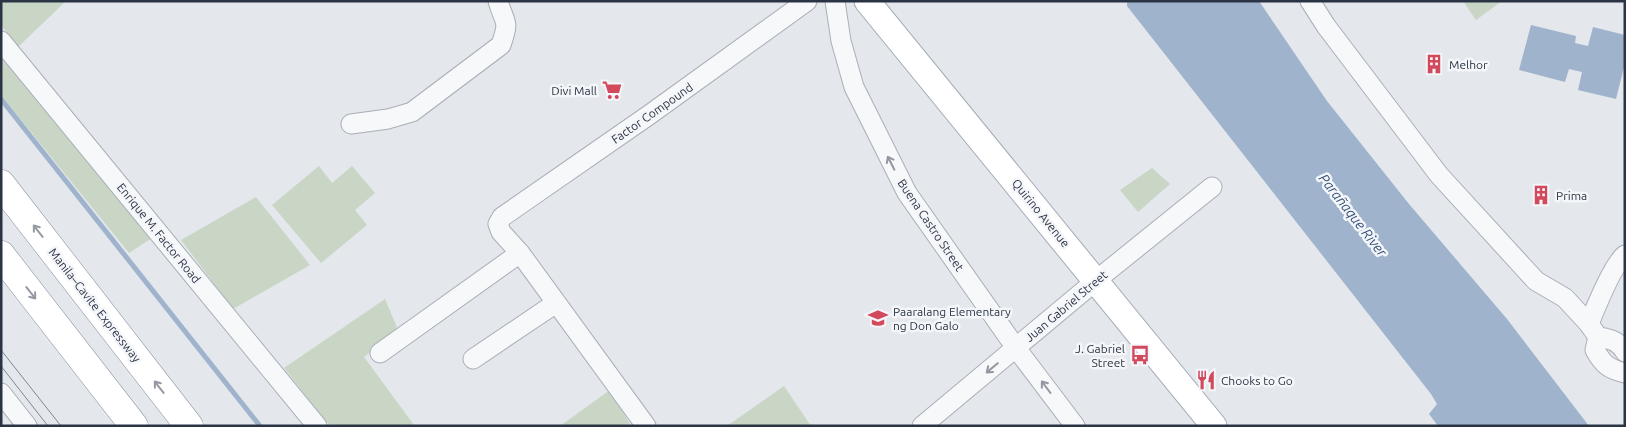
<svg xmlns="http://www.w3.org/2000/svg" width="1626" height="427" font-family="Ubuntu,sans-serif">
<rect width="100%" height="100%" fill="#e4e7ec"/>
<g fill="#c9d6c5">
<path d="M1,1H66L18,47L1,25Z"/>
<path d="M1463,1H1502L1476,20Z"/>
<path d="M1,48L158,234L129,253L1,95Z"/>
<path d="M319,166L332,183L352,166L375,193L355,210L367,225L321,263L272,205Z"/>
<path d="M1152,168L1170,184L1138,212L1120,190Z"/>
<path d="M256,197L310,265L233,309L181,240Z"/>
<path d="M385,299L398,330L364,357L414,425L330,426L284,368Z"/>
<path d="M784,386L811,426H727Z"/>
<path d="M610,390L631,426H560Z"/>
</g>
<g fill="#9fb4cc">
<path d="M1127,1H1259L1327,101L1409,204L1507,319L1589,426H1438L1429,414L1437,404L1431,394L1127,6Z"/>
<path d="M1531,25L1576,36L1575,43L1588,46L1593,27L1625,35V63L1616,99L1578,90L1582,72L1569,69L1565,82L1519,70Z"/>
</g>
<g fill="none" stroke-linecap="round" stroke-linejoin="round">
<path stroke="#9fb4cc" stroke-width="5" d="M1,99L260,426"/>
<defs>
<g id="minor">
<path d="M835,1L841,41L854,87L907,193L1016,348L1075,426"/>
<path d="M1310,1L1326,26L1439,175L1525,269L1536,281L1565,298L1589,324L1598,337L1595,350C1603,364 1608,369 1625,373"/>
<path d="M1,41L317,426"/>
<path d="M351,124L388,119L412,112L501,45C510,19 505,25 498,1"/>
<path d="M1589,324C1595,309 1613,264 1625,255"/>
<path d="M1598,337C1609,338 1620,342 1625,352"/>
<path d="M380,353L520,253"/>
<path d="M473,359L556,303"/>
<path d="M1,393L27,426"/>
<path d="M646,426L520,253L501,232L498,224L502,217L649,115L807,1"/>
<path d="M922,426L1104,274L1212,187"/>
</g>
<path id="major" d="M867,1L1214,426"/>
<g id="highway">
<path d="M1,184L189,426"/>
<path d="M1,255L134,426"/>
</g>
</defs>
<use href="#minor" stroke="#a9aeb7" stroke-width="21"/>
<use href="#major" stroke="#a3abb8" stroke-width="27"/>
<use href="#highway" stroke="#8b94a3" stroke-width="29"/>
<use href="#minor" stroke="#f7f8fa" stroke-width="19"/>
<use href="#major" stroke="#fff" stroke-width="25"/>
<use href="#highway" stroke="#fff" stroke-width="28"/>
<g stroke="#7d8696" stroke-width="1">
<path d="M1,350L61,426"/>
<path d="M1,366L48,426"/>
</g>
</g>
<defs><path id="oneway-shaft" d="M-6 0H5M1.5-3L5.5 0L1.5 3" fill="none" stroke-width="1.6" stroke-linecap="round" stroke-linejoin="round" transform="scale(1.25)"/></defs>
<g stroke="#9196a0">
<use href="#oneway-shaft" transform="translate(891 163) rotate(-117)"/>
<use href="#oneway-shaft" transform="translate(992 368) rotate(140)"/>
<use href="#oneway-shaft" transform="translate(1046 387) rotate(-127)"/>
</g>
<g stroke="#959aa2">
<use href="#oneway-shaft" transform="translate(38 231) rotate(-128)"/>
<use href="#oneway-shaft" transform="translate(31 293) rotate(52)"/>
<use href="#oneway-shaft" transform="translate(159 387) rotate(-128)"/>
</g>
<defs>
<symbol id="building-bare" viewBox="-9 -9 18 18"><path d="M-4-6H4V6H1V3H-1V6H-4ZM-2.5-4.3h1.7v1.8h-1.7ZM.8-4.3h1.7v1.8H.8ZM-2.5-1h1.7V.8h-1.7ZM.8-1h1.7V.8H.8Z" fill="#d1495b" stroke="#f4f6f9" stroke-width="2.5" paint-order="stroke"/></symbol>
<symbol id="supermarket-bare" viewBox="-9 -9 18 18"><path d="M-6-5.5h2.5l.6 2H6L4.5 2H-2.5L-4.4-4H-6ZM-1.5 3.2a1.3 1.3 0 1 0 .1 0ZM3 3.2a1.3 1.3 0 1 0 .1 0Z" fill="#d1495b" stroke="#f4f6f9" stroke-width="2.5" paint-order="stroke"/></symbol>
<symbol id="school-bare" viewBox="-9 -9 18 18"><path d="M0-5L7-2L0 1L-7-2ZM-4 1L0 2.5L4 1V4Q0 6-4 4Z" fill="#d1495b" stroke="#f4f6f9" stroke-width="2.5" paint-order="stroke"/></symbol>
<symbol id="bus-bare" viewBox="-9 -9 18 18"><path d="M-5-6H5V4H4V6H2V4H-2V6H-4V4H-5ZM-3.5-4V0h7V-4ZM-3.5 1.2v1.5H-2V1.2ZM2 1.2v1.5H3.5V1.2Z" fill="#d1495b" stroke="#f4f6f9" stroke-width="2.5" paint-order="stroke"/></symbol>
<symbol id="restaurant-bare" viewBox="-9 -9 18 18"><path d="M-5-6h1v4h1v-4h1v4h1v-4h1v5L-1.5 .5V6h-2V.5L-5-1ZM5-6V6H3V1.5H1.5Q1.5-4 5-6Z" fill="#d1495b" stroke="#f4f6f9" stroke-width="2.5" paint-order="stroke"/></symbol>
</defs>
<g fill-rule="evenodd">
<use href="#building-bare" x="1420" y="50" width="28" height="28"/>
<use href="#supermarket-bare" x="598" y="76" width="28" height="28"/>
<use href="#building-bare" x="1527" y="181" width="28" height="28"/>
<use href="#school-bare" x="864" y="304" width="28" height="28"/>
<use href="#bus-bare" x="1126" y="341" width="28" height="28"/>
<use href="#restaurant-bare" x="1192" y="366" width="28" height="28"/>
</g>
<g text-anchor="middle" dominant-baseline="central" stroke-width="5" stroke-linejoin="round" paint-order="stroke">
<g font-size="12" fill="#2b3445" stroke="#f4f6f9" text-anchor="start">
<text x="1449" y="64">Melhor</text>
<text x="597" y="90" text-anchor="end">Divi Mall</text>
<text x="1556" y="195">Prima</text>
<text x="893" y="311">Paaralang Elementary<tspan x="893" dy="14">ng Don Galo</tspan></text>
<text x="1125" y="348" text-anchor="end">J. Gabriel<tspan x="1125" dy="14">Street</tspan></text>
<text x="1221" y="380">Chooks to Go</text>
</g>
<g font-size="12" fill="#2b3445" stroke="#f4f6f9">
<text transform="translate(652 113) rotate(-35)">Factor Compound</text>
<text transform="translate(1041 213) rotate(51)">Quirino Avenue</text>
<text transform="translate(931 225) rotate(56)">Buena Castro Street</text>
<text transform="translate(159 233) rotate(51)">Enrique M. Factor Road</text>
<text transform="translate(95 305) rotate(52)">Manila–Cavite Expressway</text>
<text transform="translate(1066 306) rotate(-40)">Juan Gabriel Street</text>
</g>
<g font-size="14" font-style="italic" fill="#34527a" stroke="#f4f6f9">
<text transform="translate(1353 215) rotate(52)">Parañaque River</text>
</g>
</g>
<rect width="1626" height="427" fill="none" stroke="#2b3445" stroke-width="5"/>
</svg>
